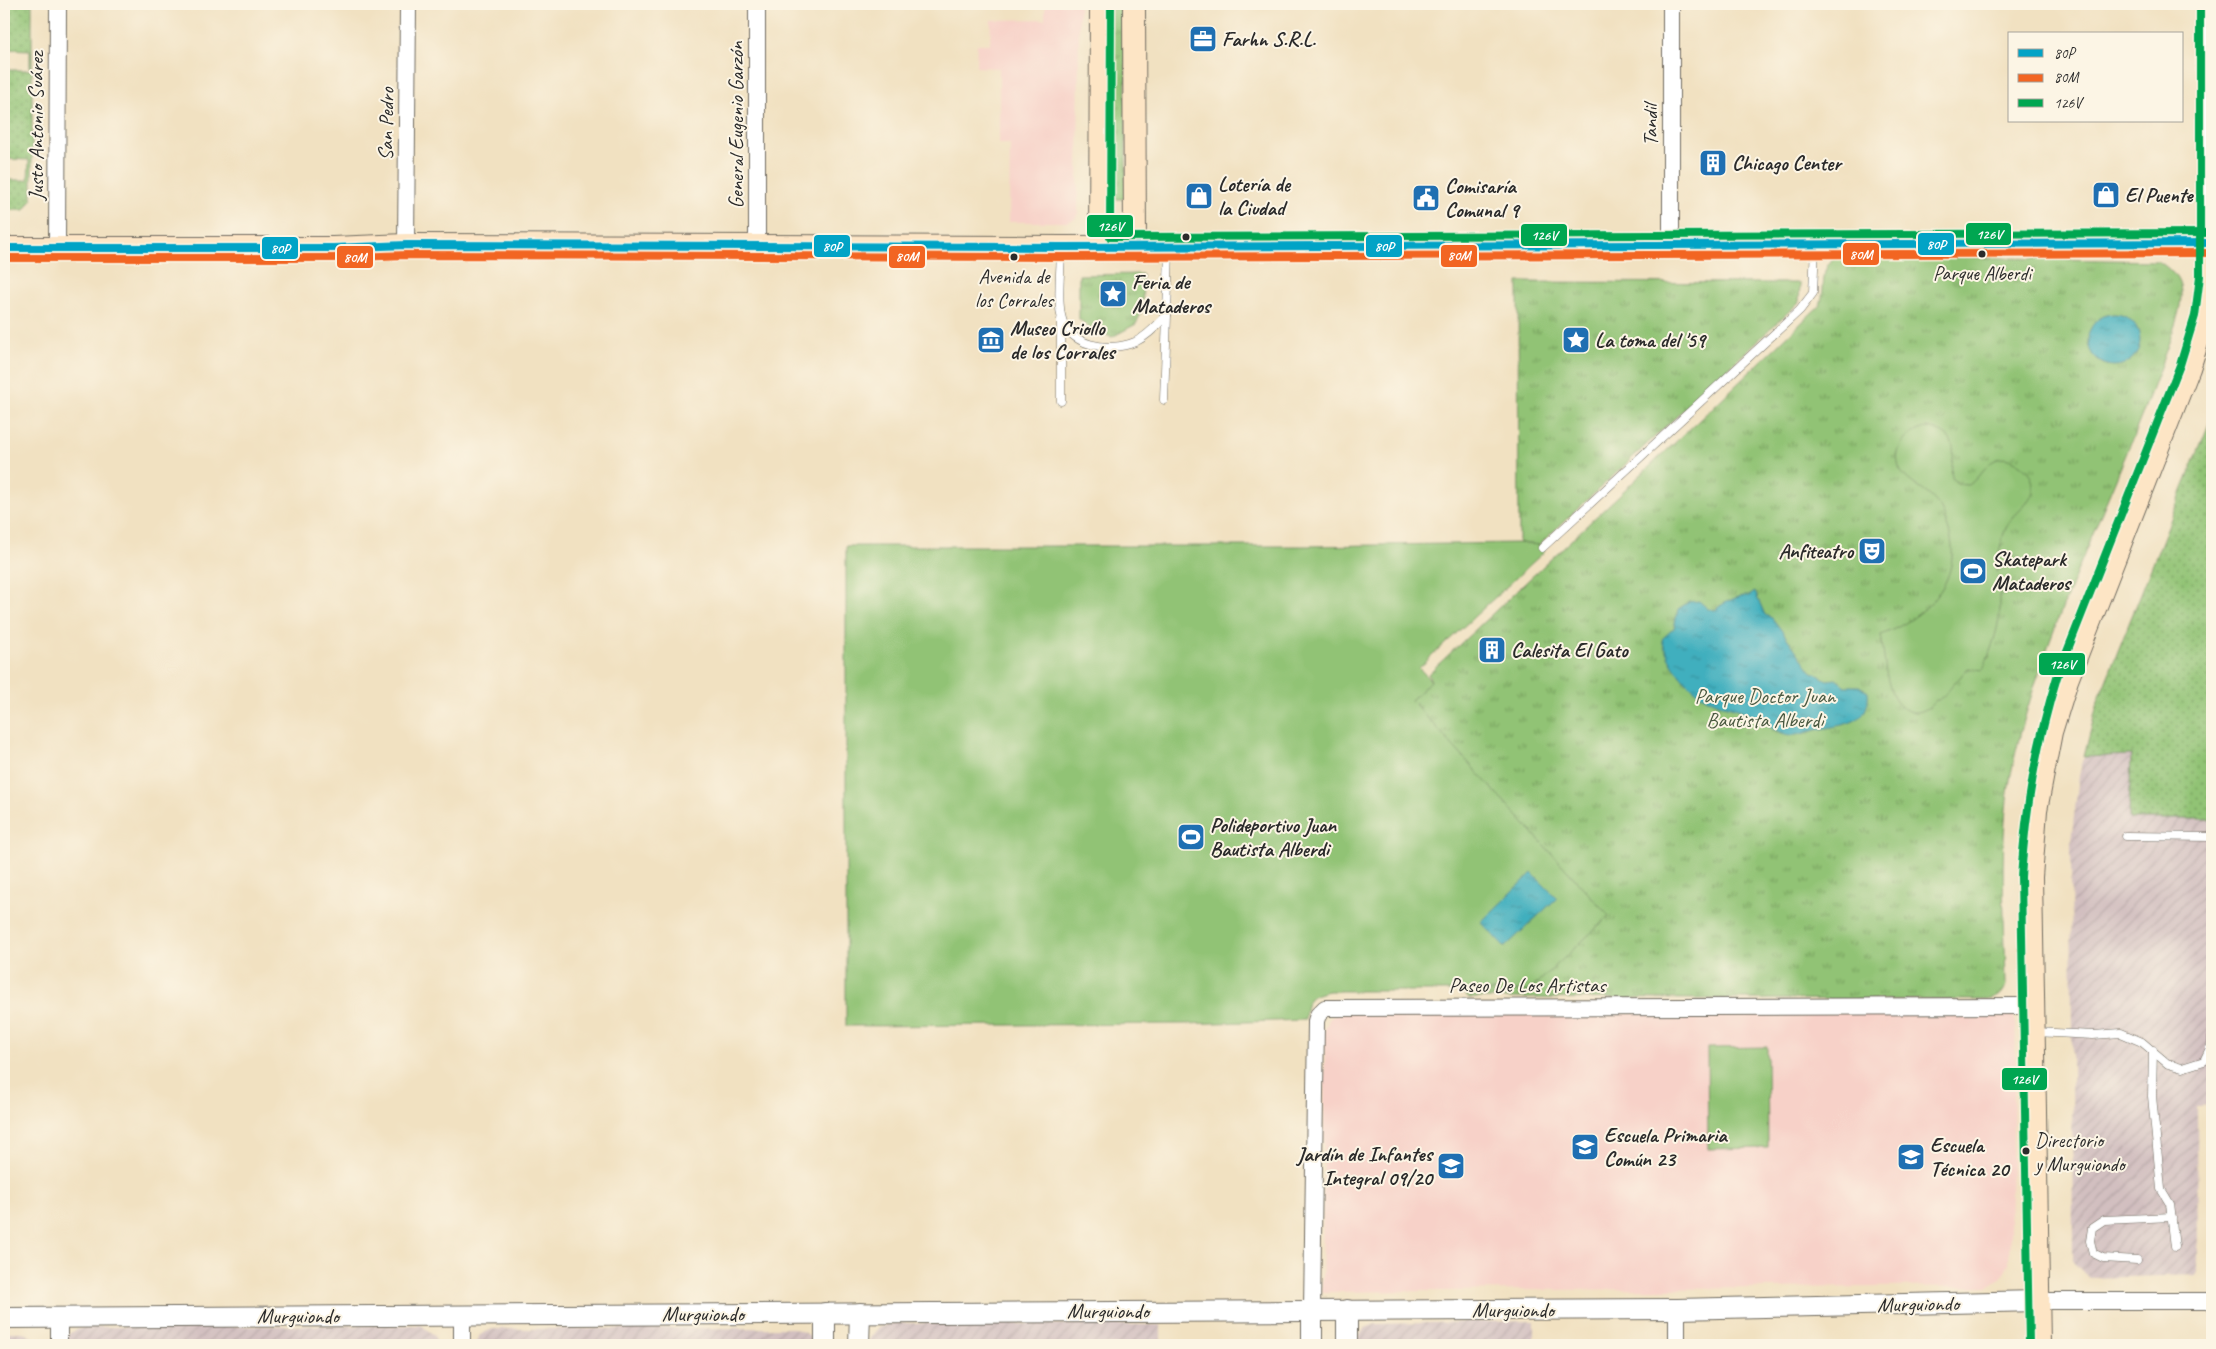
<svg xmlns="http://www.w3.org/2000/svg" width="2216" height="1349" font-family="Caveat,sans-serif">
<defs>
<pattern id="industrial-furrows" width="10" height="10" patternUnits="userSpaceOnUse" patternTransform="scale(1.25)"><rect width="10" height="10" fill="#d2bfc0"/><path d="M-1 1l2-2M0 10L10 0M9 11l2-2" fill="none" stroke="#b4a4a5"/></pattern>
<pattern id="grass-dots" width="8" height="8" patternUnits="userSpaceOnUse" patternTransform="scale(1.25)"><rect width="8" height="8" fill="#91c374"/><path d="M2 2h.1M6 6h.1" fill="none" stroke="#779f5f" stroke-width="1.8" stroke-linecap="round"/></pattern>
<pattern id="park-tufts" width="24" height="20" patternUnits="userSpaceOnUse" patternTransform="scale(1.25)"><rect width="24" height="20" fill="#91c374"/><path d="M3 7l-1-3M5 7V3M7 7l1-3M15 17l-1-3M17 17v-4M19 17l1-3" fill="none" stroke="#779f5f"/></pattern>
<pattern id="water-ripples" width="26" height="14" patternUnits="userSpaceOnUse" patternTransform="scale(1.25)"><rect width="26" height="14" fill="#41afbe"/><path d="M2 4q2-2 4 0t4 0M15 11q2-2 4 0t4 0" fill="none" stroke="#378f9b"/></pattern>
</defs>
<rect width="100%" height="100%" fill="#fcf5e5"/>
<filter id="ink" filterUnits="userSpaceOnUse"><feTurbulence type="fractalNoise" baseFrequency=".02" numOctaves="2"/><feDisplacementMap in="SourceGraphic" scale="10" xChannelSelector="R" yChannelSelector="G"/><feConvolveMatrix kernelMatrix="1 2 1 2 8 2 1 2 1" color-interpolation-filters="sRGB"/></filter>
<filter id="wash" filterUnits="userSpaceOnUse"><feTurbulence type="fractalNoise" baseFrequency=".0096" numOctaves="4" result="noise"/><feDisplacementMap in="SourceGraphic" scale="20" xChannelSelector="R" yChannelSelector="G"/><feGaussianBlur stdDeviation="1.12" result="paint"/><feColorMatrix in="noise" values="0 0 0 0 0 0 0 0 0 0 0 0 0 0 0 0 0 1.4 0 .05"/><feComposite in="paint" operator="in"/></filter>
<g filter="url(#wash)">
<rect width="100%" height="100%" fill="#f1e1c1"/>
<g fill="#f7d1c8">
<path d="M1045,4H1079L1078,213L1075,219L1067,222H1009L1010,144H999V68L976,67L977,44H990L991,20L1045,19Z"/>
<path d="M1340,1013H2013L2016,1024L2009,1264L2002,1277L1988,1286L1322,1292L1325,1029L1330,1018Z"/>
</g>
<g fill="url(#industrial-furrows)">
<path d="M2212,416V1106L2197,1107L2198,1275L2089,1278L2073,1262L2071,841L2079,776L2098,701Z"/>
<path d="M1534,1321V1345H1355L1357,1339L1365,1328L1376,1324Z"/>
<path d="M892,1323L1161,1325V1345H868L870,1338L878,1328Z"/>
<path d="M421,1325L434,1335L437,1345H61L70,1333L84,1327Z"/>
<path d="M794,1328L809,1335L814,1345H474L480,1335L492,1329Z"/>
<path d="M4,1332H23L35,1339L38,1345H4Z"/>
</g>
<g fill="url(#grass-dots)" stroke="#5e7750">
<path d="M4,4H32V199L25,210H4V180H28L29,160L4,159V70H30V50L4,49Z"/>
<path d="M2212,416V819H2129L2131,755L2084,757L2098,701Z"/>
</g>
<g fill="url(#park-tufts)" stroke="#5e7750">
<rect x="1110" y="4" width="16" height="195"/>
<path d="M1842,255L2158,261C2172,270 2182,280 2181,297C2180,314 2173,330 2168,345C2157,376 2146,405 2134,435C2090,544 2034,660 2011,774C1998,843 2005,916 2006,985C2003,995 1998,998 1988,1000L1468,998L1462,991H1529L1452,746L1411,700L1431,681L1428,674L1711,409L1820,305C1827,285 1817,263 1842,255Z"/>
<path d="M1142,274L1143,308L1136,324L1112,337L1092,330L1079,319V275Z"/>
<path d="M1518,282L1800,283L1799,302L1539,545L1519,543Z"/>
</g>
<g fill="#91c374" stroke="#5e7750">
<path d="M1926,428C1983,437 1926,485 1969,485C1986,472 1991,448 2018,463C2024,466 2028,471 2031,477C2041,502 2014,509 2006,528C2002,537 2000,548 1998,558C1995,570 2000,586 2000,600C2001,624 1992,647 1983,670L1968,668L1940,700H1936C1930,707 1923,713 1913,712C1885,709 1885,657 1881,635C1924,618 1964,582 1949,531C1946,522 1943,510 1937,503C1927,490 1907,483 1900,470C1891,449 1907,432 1926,428Z"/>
<path d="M1519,543L1539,545L1545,551L1419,668L1431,681L1411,700L1609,916L1529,991H1329C1307,996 1307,998 1305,1020L1184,1024L846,1026V546H1304Z"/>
<path d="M1767,1047L1768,1148L1708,1149L1707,1048Z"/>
</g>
<g fill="url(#water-ripples)" stroke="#366d74">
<circle cx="2114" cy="340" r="26"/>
<path d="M1755,592L1765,615L1772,618L1782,631L1811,671L1827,680L1836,679L1845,686H1859L1868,691C1871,726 1842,724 1816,730C1807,732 1798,736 1790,735C1775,733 1762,721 1749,714C1739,708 1728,707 1717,703C1691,694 1668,665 1662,639L1674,628L1678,609L1689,602L1699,601L1708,609L1715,610C1724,602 1738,595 1749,596Z"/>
<path d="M1532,873L1557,898L1505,947L1481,922Z"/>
</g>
</g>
<g filter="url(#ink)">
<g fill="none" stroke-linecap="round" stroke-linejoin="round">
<defs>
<g id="service">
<path d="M1061,249C1061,269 1057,296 1061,315C1067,346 1109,353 1135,342C1148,336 1157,325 1167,315L1169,249"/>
<path d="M1061,320V401"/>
<path d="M1164,400L1167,315"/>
<path d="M1542,548L1800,310L1813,293L1815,245"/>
<path d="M2126,836L2212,837"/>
<path d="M2036,1032L2093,1035L2121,1033L2142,1042L2168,1064L2182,1068L2204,1061L2212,1044V1038"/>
<path d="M2153,1050L2152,1096L2161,1189L2170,1204L2175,1247"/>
<path d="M2137,1260L2103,1258L2093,1253L2090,1241L2092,1228L2104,1220L2172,1217"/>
</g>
<g id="minor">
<path d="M406,245L408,4"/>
<path d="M1671,246V4"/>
<path d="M757,247V4"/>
<path d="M57,249L58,4"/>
<path d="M2038,1301H2212"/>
<path d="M1677,1309V1345"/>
<path d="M1312,1310L1316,1021L1318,1015L1325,1008L2034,1006"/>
<path d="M462,1315V1345"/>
<path d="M59,1317V1345"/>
</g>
<g id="tertiary">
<path d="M2210,4L2211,243"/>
<path d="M4,1318L1677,1309L2038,1301"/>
<path d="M825,1345V1313"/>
<path d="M859,1345L860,1313"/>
<path d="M1312,1345V1310"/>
<path d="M1347,1345V1310"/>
</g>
<g id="secondary">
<path d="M1134,4L1135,247"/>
<path d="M1100,247L1101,4"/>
<path d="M4,248H333L406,245L1062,247L2212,243"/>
<path d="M2039,1345L2031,877L2036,810L2051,732L2067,680L2189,368L2205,318L2210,277L2211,243"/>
</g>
</defs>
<use href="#service" stroke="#706b60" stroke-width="9"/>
<use href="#minor" stroke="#706b60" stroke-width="18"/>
<use href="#tertiary" stroke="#706b60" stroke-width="22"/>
<use href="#secondary" stroke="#706b60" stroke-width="24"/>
<use href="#service" stroke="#fff" stroke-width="8"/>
<use href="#minor" stroke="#fff" stroke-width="16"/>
<use href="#tertiary" stroke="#fff" stroke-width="20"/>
<use href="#secondary" stroke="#fde5c5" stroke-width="22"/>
<defs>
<path id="bus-1" d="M4,248H333L406,245L1062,247L2212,243"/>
<path id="bus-2" d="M4,258H333L406,255L1062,257L2212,253"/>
<g id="bus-3">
<path d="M1111,4L1110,237L2211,233"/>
<path d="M2029,1345L2021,877C2026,806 2036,745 2057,677L2180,365L2195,316L2200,276V4"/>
</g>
</defs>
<use href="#bus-1" stroke="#fcf5e5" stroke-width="11"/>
<use href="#bus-2" stroke="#fcf5e5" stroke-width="11"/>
<use href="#bus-3" stroke="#fcf5e5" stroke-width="11"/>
<use href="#bus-1" stroke="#02a3c6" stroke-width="8"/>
<use href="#bus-2" stroke="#f26522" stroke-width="8"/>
<use href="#bus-3" stroke="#00a651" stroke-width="8"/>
</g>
</g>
<defs>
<symbol id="office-square" viewBox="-11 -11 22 22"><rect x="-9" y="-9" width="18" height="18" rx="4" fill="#1f6fb2" stroke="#fcf5e5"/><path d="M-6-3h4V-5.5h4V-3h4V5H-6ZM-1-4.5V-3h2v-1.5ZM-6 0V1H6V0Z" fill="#fff"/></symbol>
<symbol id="building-square" viewBox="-11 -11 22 22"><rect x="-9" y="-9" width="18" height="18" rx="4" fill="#1f6fb2" stroke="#fcf5e5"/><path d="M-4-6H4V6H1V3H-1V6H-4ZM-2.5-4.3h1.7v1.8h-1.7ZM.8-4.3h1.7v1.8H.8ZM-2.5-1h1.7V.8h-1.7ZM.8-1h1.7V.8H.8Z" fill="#fff"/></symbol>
<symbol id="shop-square" viewBox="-11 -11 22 22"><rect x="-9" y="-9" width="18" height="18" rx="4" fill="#1f6fb2" stroke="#fcf5e5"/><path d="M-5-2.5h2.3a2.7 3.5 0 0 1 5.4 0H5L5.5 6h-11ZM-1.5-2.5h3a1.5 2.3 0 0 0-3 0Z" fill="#fff"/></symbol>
<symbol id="civic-square" viewBox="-11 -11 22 22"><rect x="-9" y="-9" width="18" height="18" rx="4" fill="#1f6fb2" stroke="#fcf5e5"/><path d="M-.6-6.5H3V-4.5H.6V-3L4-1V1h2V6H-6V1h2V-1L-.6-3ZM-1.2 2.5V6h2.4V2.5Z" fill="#fff"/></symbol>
<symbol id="sight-square" viewBox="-11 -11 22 22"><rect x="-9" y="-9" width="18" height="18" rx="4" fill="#1f6fb2" stroke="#fcf5e5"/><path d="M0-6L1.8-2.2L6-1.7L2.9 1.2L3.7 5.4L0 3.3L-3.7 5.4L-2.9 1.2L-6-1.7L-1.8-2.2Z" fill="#fff"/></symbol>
<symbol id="museum-square" viewBox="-11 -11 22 22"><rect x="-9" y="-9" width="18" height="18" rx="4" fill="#1f6fb2" stroke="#fcf5e5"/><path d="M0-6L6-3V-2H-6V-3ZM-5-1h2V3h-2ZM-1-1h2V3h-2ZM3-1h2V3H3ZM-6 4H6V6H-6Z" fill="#fff"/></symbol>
<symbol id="theatre-square" viewBox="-11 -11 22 22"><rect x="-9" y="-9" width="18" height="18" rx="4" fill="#1f6fb2" stroke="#fcf5e5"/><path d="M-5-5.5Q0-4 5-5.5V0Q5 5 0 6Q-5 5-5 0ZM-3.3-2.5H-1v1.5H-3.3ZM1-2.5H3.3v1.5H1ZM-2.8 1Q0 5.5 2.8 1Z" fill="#fff"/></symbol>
<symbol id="stadium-square" viewBox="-11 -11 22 22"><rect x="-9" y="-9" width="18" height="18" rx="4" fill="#1f6fb2" stroke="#fcf5e5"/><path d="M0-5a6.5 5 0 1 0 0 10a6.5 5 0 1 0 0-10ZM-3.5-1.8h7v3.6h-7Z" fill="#fff"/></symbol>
<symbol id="school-square" viewBox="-11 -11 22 22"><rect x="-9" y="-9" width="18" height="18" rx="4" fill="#1f6fb2" stroke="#fcf5e5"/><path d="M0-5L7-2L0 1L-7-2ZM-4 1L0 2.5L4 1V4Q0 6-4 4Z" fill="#fff"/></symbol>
</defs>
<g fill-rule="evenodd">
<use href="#office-square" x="1187" y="23" width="32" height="32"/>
<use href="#building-square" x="1697" y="147" width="32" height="32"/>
<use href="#shop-square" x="2090" y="179" width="32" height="32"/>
<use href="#shop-square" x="1183" y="180" width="32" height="32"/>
<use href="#civic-square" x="1410" y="182" width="32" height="32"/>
<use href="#sight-square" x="1097" y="278" width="32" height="32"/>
<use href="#museum-square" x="975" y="324" width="32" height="32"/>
<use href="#sight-square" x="1560" y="324" width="32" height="32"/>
<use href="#theatre-square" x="1856" y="535" width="32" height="32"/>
<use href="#stadium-square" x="1957" y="555" width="32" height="32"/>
<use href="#building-square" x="1476" y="634" width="32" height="32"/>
<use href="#stadium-square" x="1175" y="821" width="32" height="32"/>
<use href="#school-square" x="1569" y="1131" width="32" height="32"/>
<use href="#school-square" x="1895" y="1141" width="32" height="32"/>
<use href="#school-square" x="1435" y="1150" width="32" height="32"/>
</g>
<g fill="#2b2b2b" stroke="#fcf5e5" stroke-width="2">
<circle cx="1186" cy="237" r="4.5"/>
<circle cx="1982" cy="254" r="4.5"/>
<circle cx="1014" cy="257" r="4.5"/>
<circle cx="2026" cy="1151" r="4.5"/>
</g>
<g text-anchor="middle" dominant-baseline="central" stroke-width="4" stroke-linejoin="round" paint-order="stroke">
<g font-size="20" fill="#2b2b2b" stroke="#fcf5e5">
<text x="1982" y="273">Parque Alberdi</text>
<text x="1014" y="276">Avenida de<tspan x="1014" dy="24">los Corrales</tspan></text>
<text x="2035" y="1140" text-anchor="start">Directorio<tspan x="2035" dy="24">y Murguiondo</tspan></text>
</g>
<g font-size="21" font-weight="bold" fill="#2b2b2b" stroke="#fcf5e5" text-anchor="start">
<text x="1222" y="39">Farhn S.R.L.</text>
<text x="1732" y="163">Chicago Center</text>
<text x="1218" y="184">Lotería de<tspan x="1218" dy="24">la Ciudad</tspan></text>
<text x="1445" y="186">Comisaría<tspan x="1445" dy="24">Comunal 9</tspan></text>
<text x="2125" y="195">El Puente</text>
<text x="1132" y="282">Feria de<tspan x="1132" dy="24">Mataderos</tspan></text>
<text x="1010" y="328">Museo Criollo<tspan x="1010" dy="24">de los Corrales</tspan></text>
<text x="1595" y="340">La toma del '59</text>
<text x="1853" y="551" text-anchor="end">Anfiteatro</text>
<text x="1992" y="559">Skatepark<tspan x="1992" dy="24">Mataderos</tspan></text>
<text x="1511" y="650">Calesita El Gato</text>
<text x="1210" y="825">Polideportivo Juan<tspan x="1210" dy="24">Bautista Alberdi</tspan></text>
<text x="1604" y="1135">Escuela Primaria<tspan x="1604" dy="24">Común 23</tspan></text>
<text x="1930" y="1145">Escuela<tspan x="1930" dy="24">Técnica 20</tspan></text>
<text x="1432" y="1154" text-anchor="end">Jardín de Infantes<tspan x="1432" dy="24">Integral 09/20</tspan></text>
</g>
<g font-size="21" fill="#2b2b2b" stroke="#fcf5e5">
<text transform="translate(386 124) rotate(-89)">San Pedro</text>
<text transform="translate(736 125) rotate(-90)">General Eugenio Garzón</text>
<text transform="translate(1650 125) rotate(-90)">Tandil</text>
<text transform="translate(36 126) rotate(-90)">Justo Antonio Suárez</text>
<text x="1527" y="985">Paseo De Los Artistas</text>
<text transform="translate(1918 1304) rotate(-1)">Murguiondo</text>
<text x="1513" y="1310">Murguiondo</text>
<text x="1108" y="1311">Murguiondo</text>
<text x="703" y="1314">Murguiondo</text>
<text x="298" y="1316">Murguiondo</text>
</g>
<g font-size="21" fill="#4a5941" stroke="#fcf5e5">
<text x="1765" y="696">Parque Doctor Juan<tspan x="1765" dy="24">Bautista Alberdi</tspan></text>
</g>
</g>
<g stroke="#fcf5e5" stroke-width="2">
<rect x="1086" y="214" width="48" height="24" rx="5" fill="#00a651"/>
<rect x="1965" y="222" width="47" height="24" rx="5" fill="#00a651"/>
<rect x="1520" y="223" width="48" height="24" rx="5" fill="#00a651"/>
<rect x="1917" y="232" width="38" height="24" rx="5" fill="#02a3c6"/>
<rect x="1365" y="234" width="38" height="24" rx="5" fill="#02a3c6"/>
<rect x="813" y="234" width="38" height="24" rx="5" fill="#02a3c6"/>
<rect x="261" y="236" width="38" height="24" rx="5" fill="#02a3c6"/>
<rect x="1842" y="242" width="38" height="24" rx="5" fill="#f26522"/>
<rect x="1440" y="244" width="38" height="24" rx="5" fill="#f26522"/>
<rect x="888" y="245" width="38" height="24" rx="5" fill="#f26522"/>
<rect x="336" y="245" width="38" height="24" rx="5" fill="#f26522"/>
<rect x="2038" y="652" width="48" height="24" rx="5" fill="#00a651"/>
<rect x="2001" y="1067" width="47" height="24" rx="5" fill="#00a651"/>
</g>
<g font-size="14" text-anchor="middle" font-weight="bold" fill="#fff">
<text x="1110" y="231">126V</text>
<text x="1989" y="239">126V</text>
<text x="1544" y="240">126V</text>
<text x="1936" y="249">80P</text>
<text x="1384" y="251">80P</text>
<text x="832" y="251">80P</text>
<text x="280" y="253">80P</text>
<text x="1861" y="259">80M</text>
<text x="1459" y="260">80M</text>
<text x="907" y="261">80M</text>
<text x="355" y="262">80M</text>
<text x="2062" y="669">126V</text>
<text x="2024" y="1084">126V</text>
</g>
<rect width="2216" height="1349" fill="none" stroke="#fcf5e5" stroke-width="20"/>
<rect x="2008" y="32" width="175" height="90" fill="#fcf5e5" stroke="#a8a49b"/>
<rect x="2018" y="49" width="25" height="8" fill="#02a3c6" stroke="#a8a49b"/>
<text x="2054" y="58" font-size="15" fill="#2b2b2b">80P</text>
<rect x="2018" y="74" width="25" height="8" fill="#f26522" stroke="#a8a49b"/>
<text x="2054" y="82" font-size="15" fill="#2b2b2b">80M</text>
<rect x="2018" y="99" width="25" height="8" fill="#00a651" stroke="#a8a49b"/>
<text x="2054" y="108" font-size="15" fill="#2b2b2b">126V</text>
</svg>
